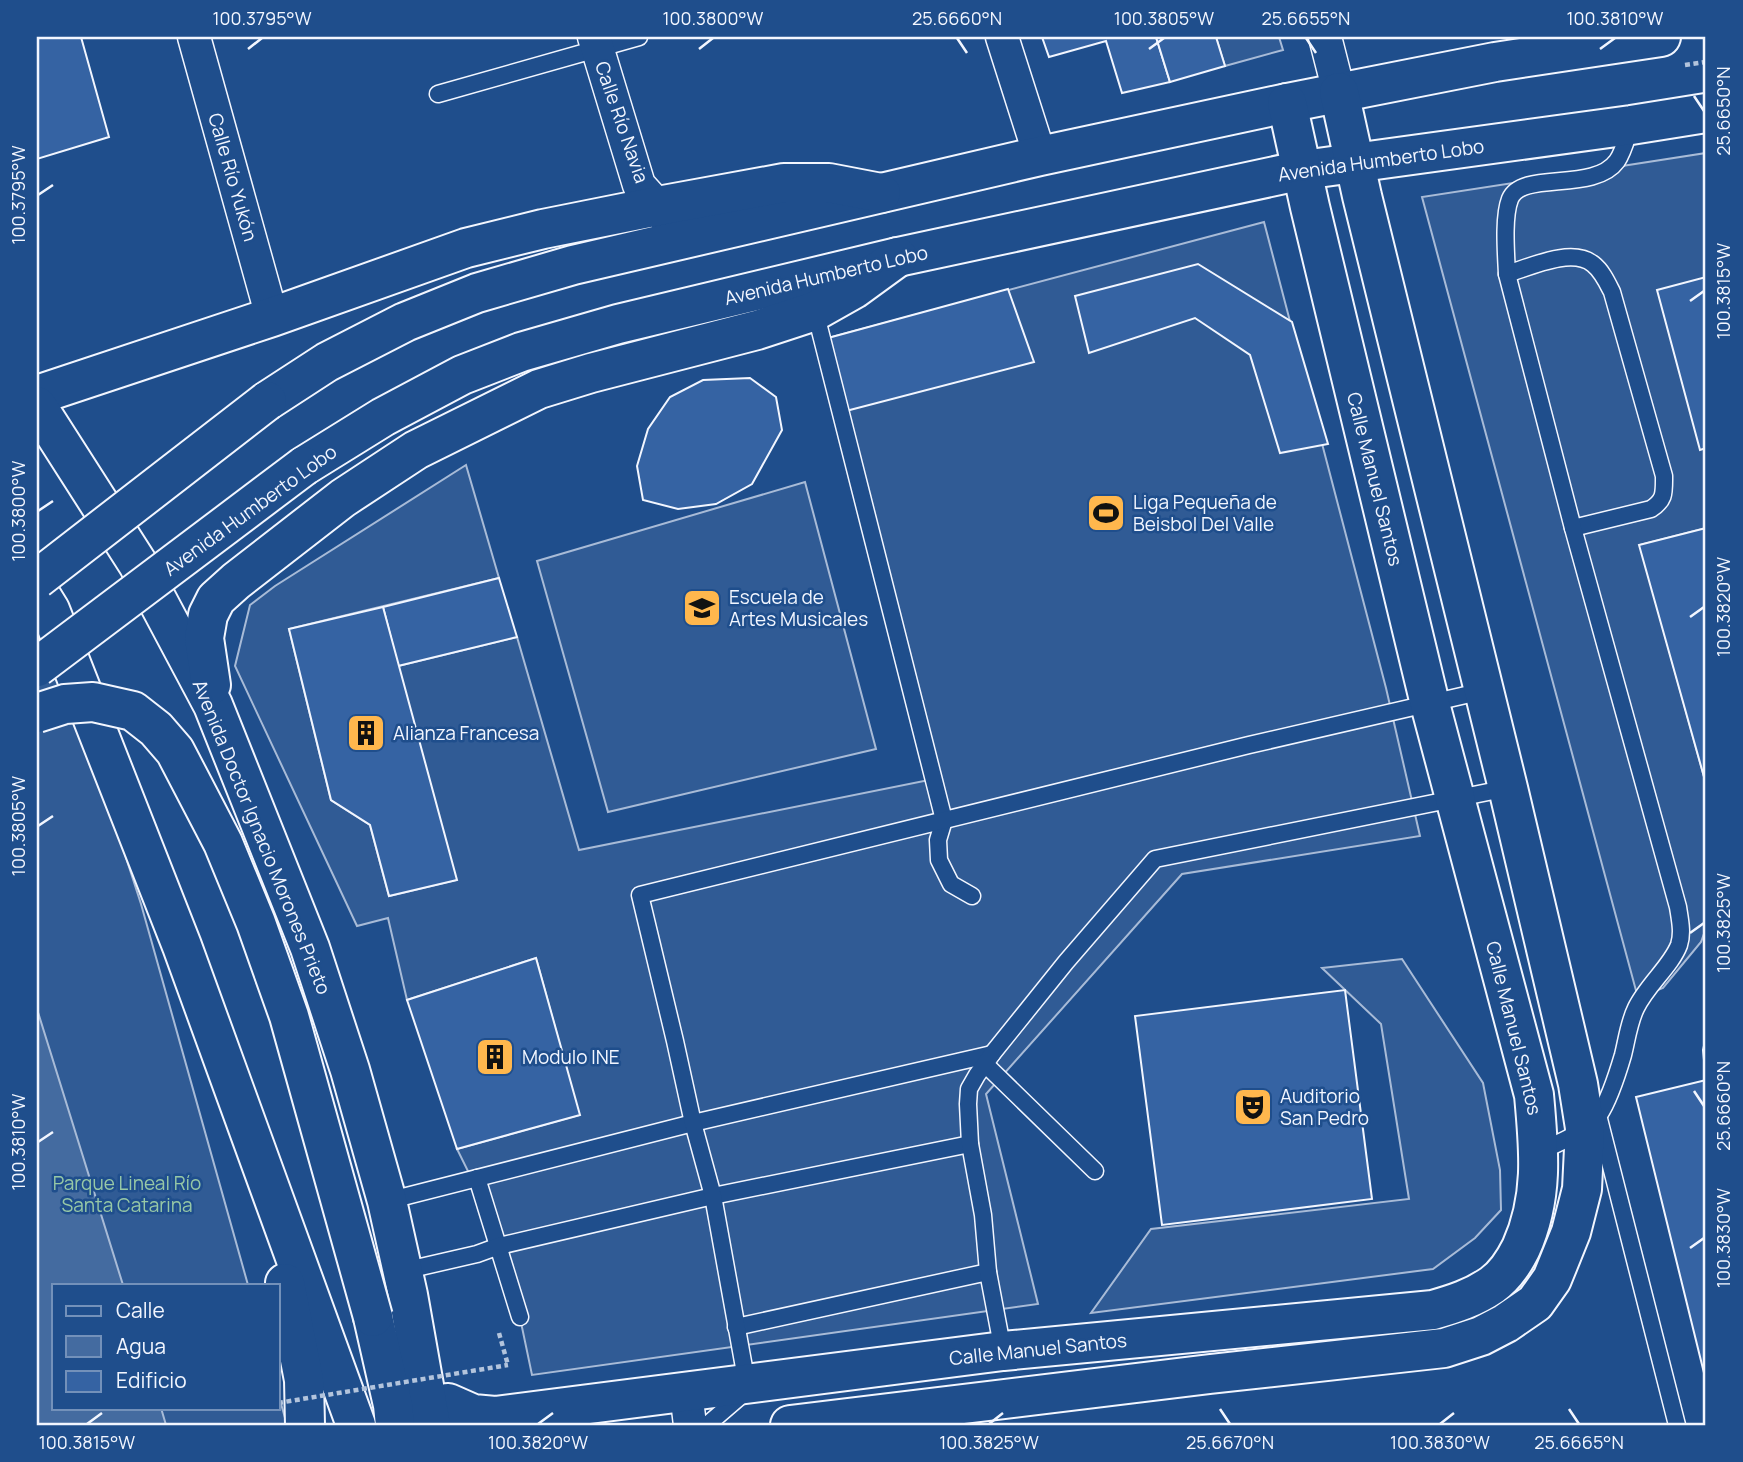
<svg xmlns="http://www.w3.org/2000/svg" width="1743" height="1462" font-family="Manrope,sans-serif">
<rect width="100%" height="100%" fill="#1f4e8c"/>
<g fill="#305b95" stroke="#a8bbd7" stroke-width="2">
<path d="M1216,37H1279L1283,50L1225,66Z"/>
<path d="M1706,153V528L1640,545L1706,784V928L1701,942L1663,988L1638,998L1422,197Z"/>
<path d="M1264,222L1386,688L1420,836L1182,874L986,1094L1038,1304L532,1375L505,1246L457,1149L579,1115L536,958L407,1000L388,918L357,926L235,666L250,605L275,586L466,465L499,578L289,629L331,800L370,825L389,896L456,880L398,666L517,637L579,850L939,778L828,338Z"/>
<path d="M805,482L876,749L608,812L537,561Z"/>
<path d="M37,615L68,678L141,904L248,1285H54V1408H278V1393L287,1425H37Z"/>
<path d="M1402,959L1483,1083L1500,1170L1501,1210L1475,1238L1433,1269L1091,1313L1151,1229L1409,1199L1381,1024L1322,968Z"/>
</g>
<path fill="#446ba0" stroke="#a8bbd7" stroke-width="2" d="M37,1009L123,1285H54V1408H161L166,1425H37Z"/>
<g fill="#3563a3" stroke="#f2f6ff" stroke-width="2">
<path d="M37,37H81L109,137L37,159Z"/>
<path d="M1042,37H1156L1170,82L1122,93L1106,41L1049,57Z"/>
<path d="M1156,37H1216L1225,66L1170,82Z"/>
<path d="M1198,264L1292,322L1328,444L1280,453L1250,355L1195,318L1089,353L1075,296Z"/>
<path d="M1706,277V448L1700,450L1657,290Z"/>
<path d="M1008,289L1034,362L846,411L828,338Z"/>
<path d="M750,378L776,397L782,430L752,484L716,504L678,509L643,500L637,466L648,429L670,397L703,380Z"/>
<path d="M1706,528V784L1639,545Z"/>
<path d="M499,578L517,637L398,666L383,607Z"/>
<path d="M383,607L457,880L389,896L370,825L331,800L289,629Z"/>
<path d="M536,958L580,1115L457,1149L407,1000Z"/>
<path d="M1345,990L1372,1199L1162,1225L1135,1016Z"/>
<path d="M1706,1037V1080L1703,1050Z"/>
<path d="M1706,1080V1381L1636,1097Z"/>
</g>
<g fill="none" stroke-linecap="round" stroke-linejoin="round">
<defs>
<g id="lane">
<path d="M438,94L639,37"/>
<path d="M1507,274C1530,267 1572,247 1593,264C1602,271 1607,282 1612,292L1664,476C1664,493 1665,500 1651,509L1573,528"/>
<path d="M815,311L944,820L938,840L939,860L951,884L972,896"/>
<path d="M985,1064L1095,1171"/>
<path d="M1599,1119L1677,1425"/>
<path d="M1539,1152C1556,1144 1589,1131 1599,1115C1609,1100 1618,1072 1623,1055C1627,1039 1629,1022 1636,1008C1647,985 1671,966 1679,945C1683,933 1680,920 1678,907L1573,528L1507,274C1506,253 1503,217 1510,199C1522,170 1594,193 1617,161C1624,151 1627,136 1631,125"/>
<path d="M477,1178L520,1317"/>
<path d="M387,1201L693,1123L992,1054"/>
<path d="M403,1271L477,1254L499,1246L713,1196L970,1144"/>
<path d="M736,1327L988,1272"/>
<path d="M1003,1351L988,1272L983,1215L970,1144L968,1104L969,1089L977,1075L992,1054L1066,962L1155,859L1508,788"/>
<path d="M707,1425L743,1394L747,1384L713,1196L693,1123L675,1041L640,895L1249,745L1483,691"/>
</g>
<g id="street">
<path d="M194,37L272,317"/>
<path d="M594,37L639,185L658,206L669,224"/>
<path d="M1002,37L1040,156"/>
<path d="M1325,37L1339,92"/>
<path d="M686,1392L690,1425"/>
</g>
<g id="secondary">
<path d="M267,401L327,362L405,322L477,293L573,265L1040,156L1287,103L1495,62L1661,37"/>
<path d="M304,466L383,417L462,375L521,352L618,324L898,257L1303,170L1631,125L1706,113"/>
<path d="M448,1403L473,1414L495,1416L1003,1351L1433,1310C1454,1304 1473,1298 1492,1285C1505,1276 1514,1262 1521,1248C1544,1197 1539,1149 1534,1095L1430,704L1310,207L1287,103"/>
<path d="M790,1425L1210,1374L1444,1348L1481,1336L1506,1323L1535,1303L1552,1279L1571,1232L1582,1189L1585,1128L1578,1084L1508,788L1362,196L1339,92"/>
</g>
<g id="primary">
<path d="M37,395L272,317L466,248L543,229L658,206L784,183H829L881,193"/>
<path d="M37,406L138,564L213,705L310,948L350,1070L387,1201L408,1295L431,1425"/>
<path d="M37,589L50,610L182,946L356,1425"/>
<path d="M211,685L204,638L208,615L216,599L236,581L343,498L416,450L539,389L591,373L757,330L815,311L854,289L898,257"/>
<path d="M285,1283L304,1380L305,1425"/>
<path d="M373,1317L393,1405L395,1425"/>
</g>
</defs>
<use href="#lane" stroke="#f2f6ff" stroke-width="19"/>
<use href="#street" stroke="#f2f6ff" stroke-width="35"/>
<use href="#secondary" stroke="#f2f6ff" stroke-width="42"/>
<use href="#primary" stroke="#f2f6ff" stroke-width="42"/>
<g stroke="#b3c4dc" stroke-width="4.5" stroke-dasharray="5 3.5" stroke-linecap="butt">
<path d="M1685,65L1706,62"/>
<path d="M499,1333L508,1365"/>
</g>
<use href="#lane" stroke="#1f4e8c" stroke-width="16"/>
<use href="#street" stroke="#1f4e8c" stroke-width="32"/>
<use href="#secondary" stroke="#1f4e8c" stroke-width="38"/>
<use href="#primary" stroke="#1f4e8c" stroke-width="38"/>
<defs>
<g id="secondary-bridge">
<path d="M37,579L267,401"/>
<path d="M37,667L304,466"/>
</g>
<path id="primary-bridge" d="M37,713L65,704L93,702L133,711L156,729L175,751L223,843L256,923L289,1016L373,1317"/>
</defs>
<use href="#secondary-bridge" stroke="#f2f6ff" stroke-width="42" stroke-linecap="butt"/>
<use href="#primary-bridge" stroke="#f2f6ff" stroke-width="42" stroke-linecap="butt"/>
<path stroke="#b3c4dc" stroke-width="4.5" stroke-dasharray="5 3.5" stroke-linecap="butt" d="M278,1403L508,1365"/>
<use href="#secondary-bridge" stroke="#1f4e8c" stroke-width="38"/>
<use href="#primary-bridge" stroke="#1f4e8c" stroke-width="38"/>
</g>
<path fill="none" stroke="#f2f6ff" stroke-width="2.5" d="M957,38L967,53M1306,38L1316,53M248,49L262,38M699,49L713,38M1149,49L1164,38M1600,49L1615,38M1694,96L1704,111M38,195L53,185M1690,301L1704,291M38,511L53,501M1690,617L1704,607M38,826L53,816M1690,933L1704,923M1694,1091L1704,1106M38,1142L53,1132M1690,1248L1704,1238M1220,1409L1230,1424M1569,1409L1579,1424M87,1424L102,1413M538,1424L553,1413M989,1424L1003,1413M1440,1424L1454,1413"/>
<defs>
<symbol id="stadium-square" viewBox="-11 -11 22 22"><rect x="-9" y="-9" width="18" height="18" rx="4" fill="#ffb74d" stroke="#1f4e8c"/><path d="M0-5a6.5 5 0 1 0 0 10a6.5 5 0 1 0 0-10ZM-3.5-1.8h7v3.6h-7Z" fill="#111"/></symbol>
<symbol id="school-square" viewBox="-11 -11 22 22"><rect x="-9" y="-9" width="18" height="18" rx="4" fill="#ffb74d" stroke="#1f4e8c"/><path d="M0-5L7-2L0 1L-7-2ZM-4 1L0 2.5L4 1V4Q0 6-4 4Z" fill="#111"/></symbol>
<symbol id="building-square" viewBox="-11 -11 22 22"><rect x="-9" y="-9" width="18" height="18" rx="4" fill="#ffb74d" stroke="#1f4e8c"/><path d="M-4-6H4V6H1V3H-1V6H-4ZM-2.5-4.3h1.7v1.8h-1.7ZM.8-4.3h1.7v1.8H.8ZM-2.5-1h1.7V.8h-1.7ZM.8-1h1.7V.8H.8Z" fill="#111"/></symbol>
<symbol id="theatre-square" viewBox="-11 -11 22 22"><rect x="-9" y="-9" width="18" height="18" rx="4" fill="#ffb74d" stroke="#1f4e8c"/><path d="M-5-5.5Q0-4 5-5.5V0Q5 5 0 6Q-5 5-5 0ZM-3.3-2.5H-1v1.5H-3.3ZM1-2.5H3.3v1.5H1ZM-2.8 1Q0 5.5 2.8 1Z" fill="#111"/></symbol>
</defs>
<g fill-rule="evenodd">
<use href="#stadium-square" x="1084" y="491" width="44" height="44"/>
<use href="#school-square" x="680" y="586" width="44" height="44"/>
<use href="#building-square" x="344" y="711" width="44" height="44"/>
<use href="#building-square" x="473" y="1035" width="44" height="44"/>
<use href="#theatre-square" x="1231" y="1085" width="44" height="44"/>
</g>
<g text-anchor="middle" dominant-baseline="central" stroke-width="5" stroke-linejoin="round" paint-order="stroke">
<g font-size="19" fill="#f2f6ff" stroke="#1f4e8c">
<text transform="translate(622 122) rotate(71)">Calle Río Navia</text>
<text transform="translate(1381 160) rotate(-8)">Avenida Humberto Lobo</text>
<text transform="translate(233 177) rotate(74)">Calle Río Yukón</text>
<text transform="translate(826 275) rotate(-13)">Avenida Humberto Lobo</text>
<text transform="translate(1375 479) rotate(76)">Calle Manuel Santos</text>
<text transform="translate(250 510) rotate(-36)">Avenida Humberto Lobo</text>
<text transform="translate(262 837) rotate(68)">Avenida Doctor Ignacio Morones Prieto</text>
<text transform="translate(1514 1028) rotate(76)">Calle Manuel Santos</text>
<text transform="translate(1038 1349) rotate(-6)">Calle Manuel Santos</text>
</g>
<g font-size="19" fill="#f2f6ff" stroke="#1f4e8c" text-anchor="start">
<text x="1133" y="502">Liga Pequeña de<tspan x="1133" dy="22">Beisbol Del Valle</tspan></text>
<text x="729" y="597">Escuela de<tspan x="729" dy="22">Artes Musicales</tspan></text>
<text x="393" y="733">Alianza Francesa</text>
<text x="522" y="1057">Modulo INE</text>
<text x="1280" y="1096">Auditorio<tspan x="1280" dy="22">San Pedro</tspan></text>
</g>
<g font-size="19" fill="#97c8a6" stroke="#1f4e8c">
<text x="127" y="1183">Parque Lineal Río<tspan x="127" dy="22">Santa Catarina</tspan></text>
</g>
</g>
<rect width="1743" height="1462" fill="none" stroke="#1f4e8c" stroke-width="77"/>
<rect x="52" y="1284" width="228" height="126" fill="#1f4e8c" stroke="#7391ba" stroke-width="2"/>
<rect x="66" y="1306" width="35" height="10" fill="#1f4e8c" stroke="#7391ba" stroke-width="2"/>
<text x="116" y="1318" font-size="21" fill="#f2f6ff">Calle</text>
<rect x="66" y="1336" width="35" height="21" fill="#446ba0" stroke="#7391ba" stroke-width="2"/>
<text x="116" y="1354" font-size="21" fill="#f2f6ff">Agua</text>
<rect x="66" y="1371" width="35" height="21" fill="#3563a3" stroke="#7391ba" stroke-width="2"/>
<text x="116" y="1388" font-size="21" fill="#f2f6ff">Edificio</text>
<rect x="38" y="38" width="1666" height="1386" fill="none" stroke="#f2f6ff" stroke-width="2.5"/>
<g font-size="18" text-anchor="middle" fill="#f2f6ff">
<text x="262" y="25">100.3795°W</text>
<text x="713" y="25">100.3800°W</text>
<text x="957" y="25">25.6660°N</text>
<text x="1164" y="25">100.3805°W</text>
<text x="1306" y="25">25.6655°N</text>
<text x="1615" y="25">100.3810°W</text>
<text transform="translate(1724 111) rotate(-90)" y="6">25.6650°N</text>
<text transform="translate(19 195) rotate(-90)" y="6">100.3795°W</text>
<text transform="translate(1724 291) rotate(-90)" y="6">100.3815°W</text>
<text transform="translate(19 511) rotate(-90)" y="6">100.3800°W</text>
<text transform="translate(1724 607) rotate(-90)" y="6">100.3820°W</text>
<text transform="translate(19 826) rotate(-90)" y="6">100.3805°W</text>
<text transform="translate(1724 923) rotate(-90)" y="6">100.3825°W</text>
<text transform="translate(1724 1106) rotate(-90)" y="6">25.6660°N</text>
<text transform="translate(19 1142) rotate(-90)" y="6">100.3810°W</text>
<text transform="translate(1724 1238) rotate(-90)" y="6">100.3830°W</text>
<text x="87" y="1449">100.3815°W</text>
<text x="538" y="1449">100.3820°W</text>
<text x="989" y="1449">100.3825°W</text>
<text x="1230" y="1449">25.6670°N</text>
<text x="1440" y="1449">100.3830°W</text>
<text x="1579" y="1449">25.6665°N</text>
</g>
</svg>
